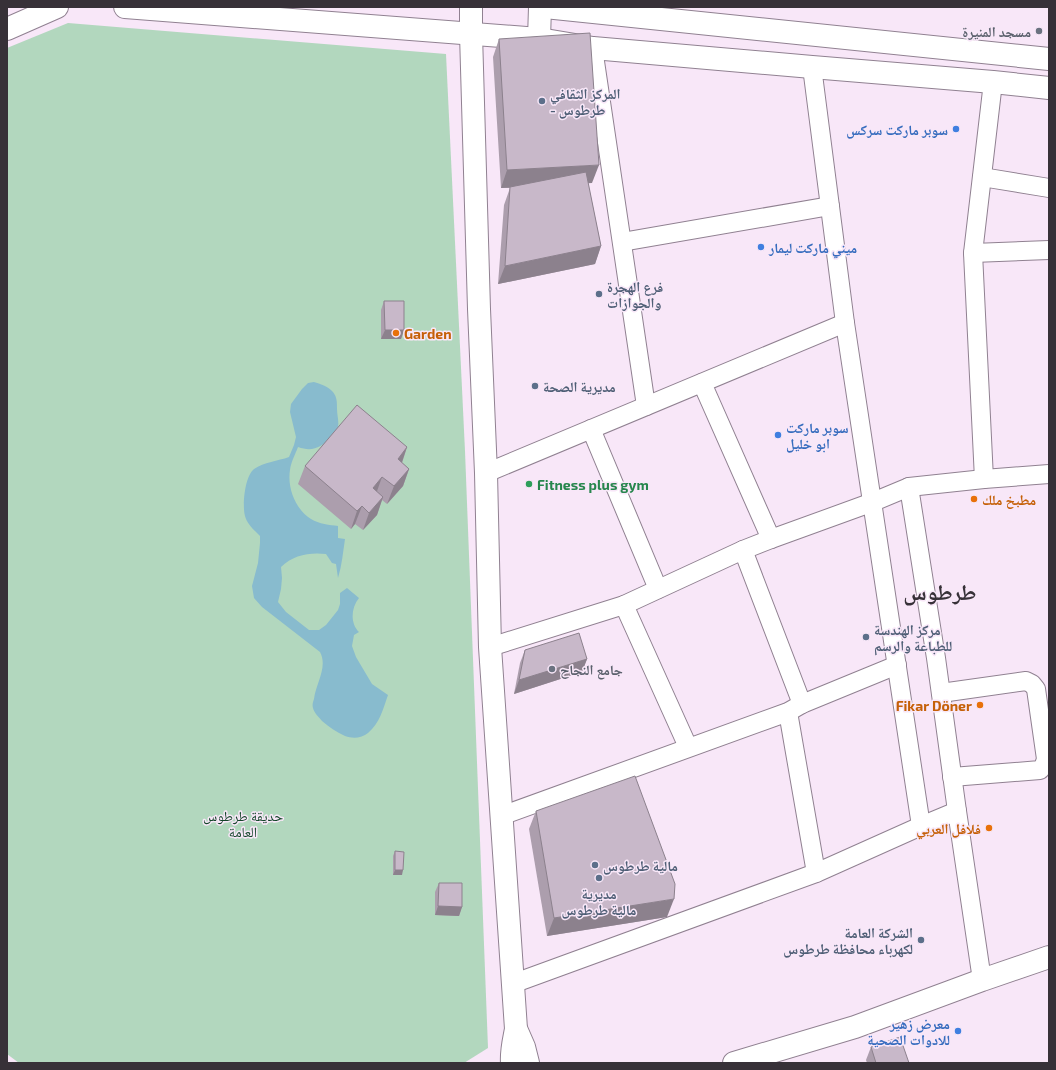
<svg xmlns="http://www.w3.org/2000/svg" width="1056" height="1070" font-family="'Exo 2','Noto Naskh Arabic',sans-serif">
<rect width="100%" height="100%" fill="#f8e7f8"/>
<path fill="#b2d7be" d="M68,23L446,54L465,451L488,1048L464,1063H19L7,1054V48Z"/>
<path fill="#88bbce" d="M314,382C320,384 328,386 333,392C337,397 337,402 337,409C337,416 340,424 337,430C336,433 332,435 331,437C321,448 312,452 298,447C295,455 291,462 290,470C287,488 296,510 311,519C319,524 330,525 338,526V538L345,539C343,552 342,565 338,578L336,564L332,563L326,554C310,552 293,555 281,567L282,578L281,589L278,602L286,612L309,630H319L326,625L338,610L340,604V593L347,588L359,598C351,608 350,623 359,632L354,635L352,646L356,657L372,684L388,695C383,709 380,723 368,733C362,738 353,739 345,736C336,732 329,727 322,721C319,717 314,713 313,708C312,705 313,702 314,699C316,683 328,667 320,652L262,607L254,598L252,586L258,563L260,543V536C254,530 247,524 245,516C242,505 245,476 254,469C264,462 278,461 289,457L294,445L296,437L290,412L291,404L302,389L308,383Z"/>
<g fill="none" stroke-linecap="round" stroke-linejoin="round">
<defs>
<g id="minor">
<path d="M593,48L646,406"/>
<path d="M812,67L845,323L921,826"/>
<path d="M982,177L1049,188"/>
<path d="M622,242L830,206"/>
<path d="M973,253L1049,250"/>
<path d="M702,383L771,539"/>
<path d="M591,429L658,589"/>
<path d="M486,473L845,323"/>
<path d="M984,479L973,253L993,82"/>
<path d="M909,487L936,658L957,811L982,980"/>
<path d="M743,550L802,704"/>
<path d="M624,605L688,747"/>
<path d="M490,647L624,605L743,550L771,539L873,502L909,487L984,479L1049,474"/>
<path d="M941,693L1026,681L1032,684L1036,689L1046,759L1044,765L1040,770L952,777"/>
<path d="M788,712L816,873"/>
<path d="M501,816L788,712L802,704L897,665"/>
<path d="M512,984L816,873L921,826L957,811"/>
</g>
<g id="tertiary">
<path d="M539,39L540,7"/>
<path d="M734,1063L855,1027L982,980L1049,957"/>
</g>
<g id="secondary">
<path d="M125,7L539,39L593,48L812,67L993,82L1049,88"/>
<path d="M471,7V34L479,309L486,473L490,647L516,1029C514,1040 511,1051 512,1063"/>
<path d="M545,7L1049,59"/>
<path d="M517,1031L524,1047L528,1063"/>
</g>
<path id="primary" d="M7,29L57,7"/>
</defs>
<use href="#minor" stroke="#908191" stroke-width="20"/>
<use href="#tertiary" stroke="#908191" stroke-width="24"/>
<use href="#secondary" stroke="#908191" stroke-width="24"/>
<use href="#primary" stroke="#908191" stroke-width="24"/>
<use href="#minor" stroke="#fff" stroke-width="18"/>
<use href="#tertiary" stroke="#fff" stroke-width="22"/>
<use href="#secondary" stroke="#fff" stroke-width="22"/>
<use href="#primary" stroke="#fff" stroke-width="22"/>
</g>
<g fill="#ac9ead">
<path d="M499,39L592,183H588L601,246L595,264L498,284L504,205L510,188H501L493,57Z"/>
<path d="M384,301L404,330L401,339H381V310Z"/>
<path d="M407,447L402,463L409,469L403,486L387,504L382,500L377,515L363,530L355,524L351,529L298,484L305,466Z"/>
<path d="M525,650L587,659L582,672L514,694L520,663Z"/>
<path d="M536,811L667,917L547,936L529,829Z"/>
<path d="M395,851L402,875H393V856Z"/>
<path d="M439,883L462,907L459,916L435,915V892Z"/>
<path d="M871,1047L909,1063H867L866,1060Z"/>
</g>
<g fill="#8c818d">
<path d="M599,165L592,183L501,188L507,170Z"/>
<path d="M601,246L595,264L498,284L505,266Z"/>
<path d="M385,330H404L401,339H381Z"/>
<path d="M407,447L401,465L398,459Z"/>
<path d="M409,469L403,486L387,504L394,486Z"/>
<path d="M382,477L376,494L373,488Z"/>
<path d="M383,497L377,515L363,530L369,513Z"/>
<path d="M362,506L355,524L351,529L357,511Z"/>
<path d="M587,659L582,672L514,694L519,680Z"/>
<path d="M395,870H403L402,875H393Z"/>
<path d="M674,899L667,917L547,936L554,918Z"/>
<path d="M438,906L462,907L459,916L435,915Z"/>
</g>
<g fill="#c8b8c9" stroke="#8c818d">
<path d="M590,33L599,165L507,170L499,39Z"/>
<path d="M586,172L601,246L505,266L510,187Z"/>
<path d="M384,301H404V330H385Z"/>
<path d="M357,405L407,447L398,459L409,469L394,486L382,477L373,488L383,497L369,513L362,506L357,511L305,466Z"/>
<path d="M579,633L587,659L519,680L525,650Z"/>
<path d="M635,776L675,884L674,899L554,918L536,811Z"/>
<path d="M395,851L404,852L403,870H395Z"/>
<path d="M439,883H462V907L438,906Z"/>
<path d="M900,1037L909,1063H876L871,1047Z"/>
</g>
<g fill="#6b7280" stroke="#f8e7f8" stroke-width="1.5">
<circle cx="1039" cy="31" r="4"/>
<circle cx="552" cy="669" r="4"/>
</g>
<g fill="#5c6f8a" stroke="#f8e7f8" stroke-width="1.5">
<circle cx="542" cy="101" r="4"/>
<circle cx="599" cy="294" r="4"/>
<circle cx="535" cy="386" r="4"/>
<circle cx="866" cy="637" r="4"/>
<circle cx="595" cy="865" r="4"/>
<circle cx="599" cy="878" r="4"/>
<circle cx="921" cy="940" r="4"/>
</g>
<g fill="#3f7fe0" stroke="#f8e7f8" stroke-width="1.5">
<circle cx="956" cy="129" r="4"/>
<circle cx="761" cy="247" r="4"/>
<circle cx="778" cy="435" r="4"/>
<circle cx="958" cy="1031" r="4"/>
</g>
<g fill="#e8710a" stroke="#f8e7f8" stroke-width="1.5">
<circle cx="396" cy="333" r="4"/>
<circle cx="974" cy="499" r="4"/>
<circle cx="980" cy="705" r="4"/>
<circle cx="989" cy="828" r="4"/>
</g>
<circle fill="#2e9e5b" stroke="#f8e7f8" stroke-width="1.5" cx="529" cy="484" r="4"/>
<g text-anchor="middle" dominant-baseline="central" stroke-width="3" stroke-linejoin="round" paint-order="stroke">
<g font-size="14" font-weight="bold" fill="#5b616d" stroke="#f8e7f8" text-anchor="end">
<text x="1031" y="31">مسجد المنيرة</text>
<text x="560" y="669" text-anchor="start">جامع النجاح</text>
</g>
<g font-size="14" font-weight="bold" fill="#4e5e75" stroke="#f8e7f8" text-anchor="start">
<text x="550" y="93">المركز الثقافي<tspan x="550" dy="16">- طرطوس</tspan></text>
<text x="607" y="286">فرع الهجرة<tspan x="607" dy="16">والجوازات</tspan></text>
<text x="543" y="386">مديرية الصحة</text>
<text x="874" y="629">مركز الهندسة<tspan x="874" dy="16">للطباعة والرسم</tspan></text>
<text x="603" y="865">مالية طرطوس</text>
<text x="599" y="893" text-anchor="middle">مديرية<tspan x="599" dy="16">مالية طرطوس</tspan></text>
<text x="913" y="932" text-anchor="end">الشركة العامة<tspan x="913" dy="16">لكهرباء محافظة طرطوس</tspan></text>
</g>
<g font-size="14" font-weight="bold" fill="#366cbe" stroke="#f8e7f8" text-anchor="end">
<text x="948" y="129">سوبر ماركت سركس</text>
<text x="769" y="247" text-anchor="start">ميني ماركت ليمار</text>
<text x="786" y="427" text-anchor="start">سوبر ماركت<tspan x="786" dy="16">ابو خليل</tspan></text>
<text x="950" y="1023">معرض زهير<tspan x="950" dy="16">للادوات الصحية</tspan></text>
</g>
<g font-size="14" font-weight="bold" fill="#c56008" stroke="#f8e7f8" text-anchor="start">
<text x="404" y="333">Garden</text>
<text x="982" y="499">مطبخ ملك</text>
<text x="972" y="705" text-anchor="end">Fikar Döner</text>
<text x="981" y="828" text-anchor="end">فلافل العربي</text>
</g>
<g font-size="14" font-weight="bold" fill="#27864d" stroke="#f8e7f8" text-anchor="start">
<text x="537" y="484">Fitness plus gym</text>
</g>
<g font-size="14" fill="#124428" stroke="#f8e7f8">
<text x="243" y="815">حديقة طرطوس<tspan x="243" dy="16">العامة</tspan></text>
</g>
<g font-size="22" font-weight="bold" fill="#373138" stroke="#f8e7f8">
<text x="940" y="591">طرطوس</text>
</g>
</g>
<rect width="1056" height="1070" fill="none" stroke="#373138" stroke-width="16"/>
</svg>
